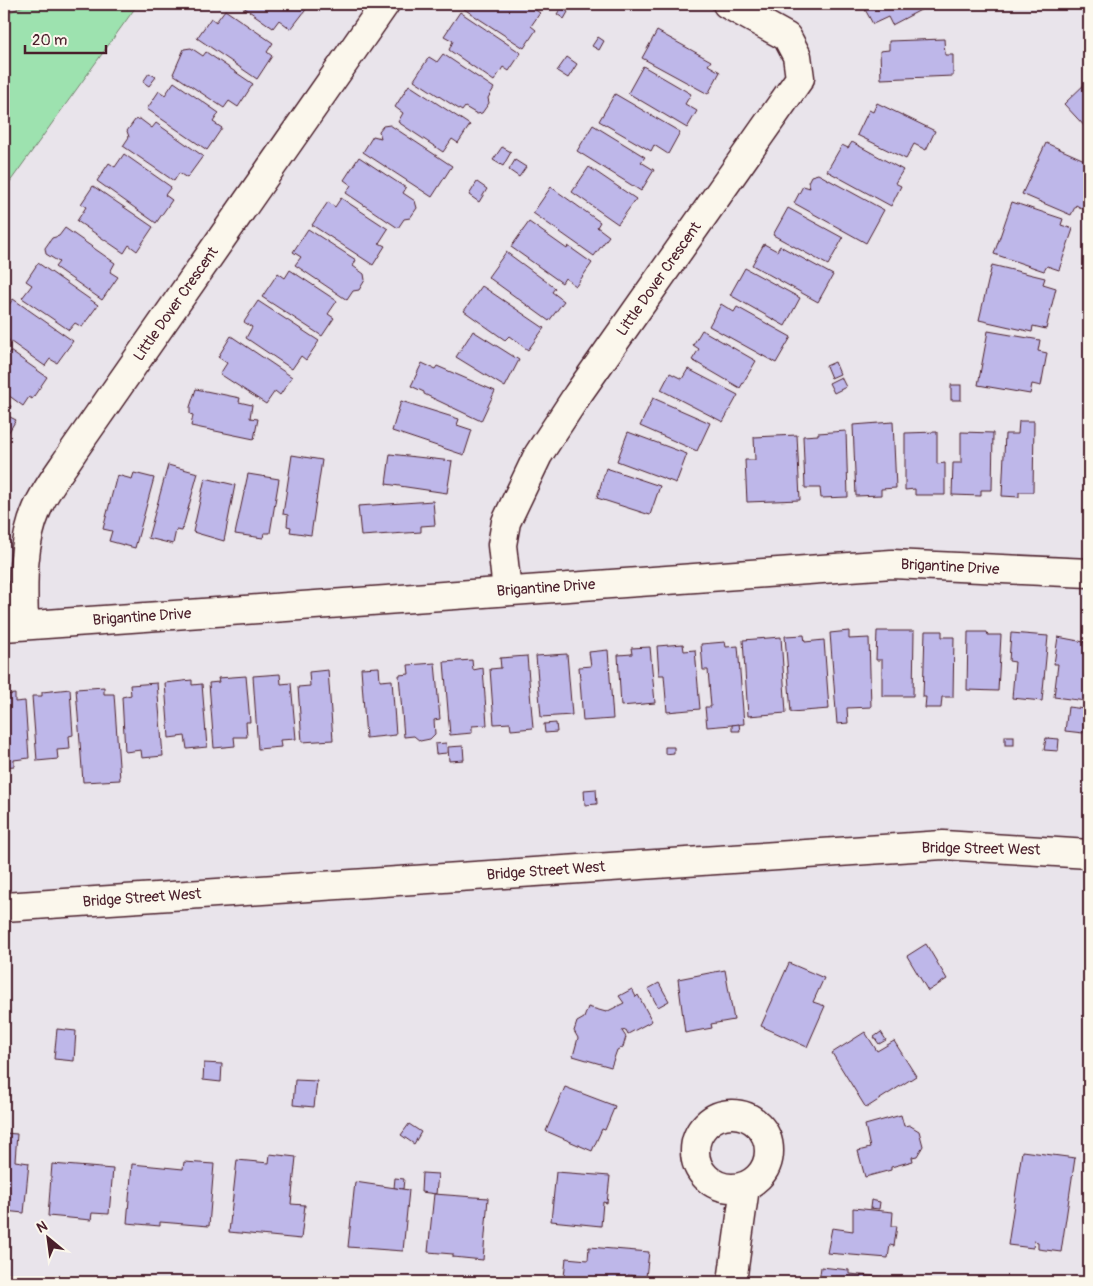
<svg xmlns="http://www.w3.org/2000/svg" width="1093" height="1286" font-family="Pangolin,sans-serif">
<rect width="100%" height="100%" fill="#e9e4eb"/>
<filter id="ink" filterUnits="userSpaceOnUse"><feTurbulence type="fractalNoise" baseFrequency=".02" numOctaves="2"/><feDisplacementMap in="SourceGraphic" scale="10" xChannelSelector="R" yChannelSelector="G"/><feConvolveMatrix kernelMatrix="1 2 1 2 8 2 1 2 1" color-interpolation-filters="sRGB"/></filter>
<g filter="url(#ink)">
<path fill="#9de2af" stroke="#74806d" d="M27,4H138L4,190V15Z"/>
<g fill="#beb7e9" stroke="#4a1f2b">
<path d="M239,4H303L308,7L291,29L279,20L273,28Z"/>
<path d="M468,4H527L540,13L531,26L536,30L524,48L464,9Z"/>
<path d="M862,4H932L892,25L888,17L873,24Z"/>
<path d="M561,8L568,12L564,19L557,14Z"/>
<path d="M225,10L273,43L267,52L272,56L257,79L197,38L211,18L216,22Z"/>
<path d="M460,12L521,53L509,71L503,67L494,81L449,50L453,41L444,36Z"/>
<path d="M657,31L711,61L708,65L720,72L708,94L642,58Z"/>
<path d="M598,37L604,41L599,50L592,46Z"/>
<path d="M944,39L945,55H953V76L881,79L880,51L889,50V41Z"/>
<path d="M191,48L203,56L206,52L253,84L238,107L229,101L224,108L173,74L184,49Z"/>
<path d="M443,54L494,88L488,98L489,103L482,113L477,114L465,107L462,111L414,80L429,57L437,62Z"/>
<path d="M567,57L577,64L568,78L557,71Z"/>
<path d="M643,66L691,94L685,104L697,111L687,128L628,93Z"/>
<path d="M149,73L156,77L149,86L143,82Z"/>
<path d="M1089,80V131L1064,104Z"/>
<path d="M174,82L219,113L213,122L222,128L207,150L147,109L159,91L165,95Z"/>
<path d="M409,85L470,125L458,143L452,139L443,152L398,122L403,113L395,107Z"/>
<path d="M615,94L680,132L668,154L654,145L651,151L599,121Z"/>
<path d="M877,103L935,131L926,150L914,144L906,159L857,135L869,110L873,112Z"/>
<path d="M140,119L152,128L156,123L203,156L187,178L179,173L174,181L123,146L129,137L127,131L135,120Z"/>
<path d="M390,125L452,166L432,197L363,152L373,136L381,138L379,131L383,126Z"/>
<path d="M593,125L645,157L641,162L654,170L641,191L577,151Z"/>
<path d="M852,142L903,170L895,183L901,186L891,206L827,171L842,145L848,148Z"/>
<path d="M1046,143L1089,162V196L1083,209L1076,205L1071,215L1022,194Z"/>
<path d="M502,147L511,152L503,166L493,160Z"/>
<path d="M124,154L171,187L165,195L172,200L156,223L97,181L109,163L115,167Z"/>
<path d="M359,157L406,188L403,193L415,201L417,208L410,218L404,219L398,228L346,193L351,185L344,180Z"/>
<path d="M515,160L526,167L519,177L509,170Z"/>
<path d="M589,167L636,199L618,224L572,192Z"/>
<path d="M818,174L884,210L866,243L794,203L803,186L810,188L808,182L811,176Z"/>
<path d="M477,182L487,189L479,202L469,195Z"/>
<path d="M93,186L153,227L137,251L129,245L124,253L77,221L86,207L81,204Z"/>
<path d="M551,187L600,222L597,227L609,236L594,256L533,213Z"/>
<path d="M341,198L388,229L379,243L385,246L373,265L312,225L328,202L335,207Z"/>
<path d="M1012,202L1063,219L1061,225L1073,229L1059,270L1047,266L1044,271L994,254Z"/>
<path d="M788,208L843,238L828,265L773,235Z"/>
<path d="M529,222L567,249L568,246L592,263L576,286L565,278L562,283L511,247Z"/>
<path d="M65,228L115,263L110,272L118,277L102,300L55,267L59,262L46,254L45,248L52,238L59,236Z"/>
<path d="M308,229L356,260L353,266L364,274L365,280L359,290L353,291L347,300L295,265L301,257L293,252Z"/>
<path d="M764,244L777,251L780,246L833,275L818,302L752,265Z"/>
<path d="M506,252L555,288L552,292L564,301L549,321L488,277Z"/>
<path d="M38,263L98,305L82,327L75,323L69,330L22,298L32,285L26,281Z"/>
<path d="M992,265L1045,278L1043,284L1056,288L1046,329L1033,326L1032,332L979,320Z"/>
<path d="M745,268L800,298L785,326L730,295Z"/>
<path d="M290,270L337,301L328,314L334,318L322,336L262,297L278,273L285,278Z"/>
<path d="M482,286L544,328L528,350L509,336L505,340L464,311Z"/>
<path d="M13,299L73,341L57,363L50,359L45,366L4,337V312Z"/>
<path d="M258,301L319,341L306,360L301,356L292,369L246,338L252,327L244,322Z"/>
<path d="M721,304L734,312L737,307L791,337L776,363L709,326Z"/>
<path d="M702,330L756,361L740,388L692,360L699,349L693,345Z"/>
<path d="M473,331L519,360L505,387L456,357Z"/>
<path d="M988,331L1040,340L1038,351L1047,353L1041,386L1032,384L1030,394L978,385Z"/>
<path d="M231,336L292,377L280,395L275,391L266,404L220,374L227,363L218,357Z"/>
<path d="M4,351L8,354L10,351L47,377L32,399L29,397L23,406L4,392Z"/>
<path d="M835,362L840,374L831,378L826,366Z"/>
<path d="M422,363L435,369L437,366L495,391L481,421L424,394V392L411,386Z"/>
<path d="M688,369L738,395L723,422L661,390L670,373L682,379Z"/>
<path d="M841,377L846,387L834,393L829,383Z"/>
<rect x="951" y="385" width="10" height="15"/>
<path d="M196,389L240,398L239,402L252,405L250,418L258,419L254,439L191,426L193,415L190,414V407Z"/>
<path d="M653,398L710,423L697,451L640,426Z"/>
<path d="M401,401L459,419L457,425L472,430L464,455L392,431Z"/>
<path d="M4,402L11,406L6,415L16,420L4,440Z"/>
<path d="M1019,421H1034L1033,492H1019V497L1002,496L1005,434H1018Z"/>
<path d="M893,422L896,488L881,489V495L856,496L853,425Z"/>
<path d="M846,431L848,497L821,498L820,488H805L803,436L818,435V433Z"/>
<path d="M628,432L687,454L676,483L617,461Z"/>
<path d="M937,432V464L945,463V495H915V489L905,490V433Z"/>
<path d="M961,432L993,433L992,490H981V496L952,495L953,463H961Z"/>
<path d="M797,435L800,500L747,502L745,460H755L754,437Z"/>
<path d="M390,454L452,461L447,493L386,484Z"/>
<path d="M292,455L322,460L311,535L290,532L291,527L287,526L288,515L283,514Z"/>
<path d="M168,465L198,473L182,531L176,530L173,544L148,538Z"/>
<path d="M606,468L660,486L650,515L597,498Z"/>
<path d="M134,473L154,478L135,548L109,541L112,531L103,529L117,475L132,479Z"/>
<path d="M248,474L279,479L270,533H264L263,538L235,534Z"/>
<path d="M205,478L235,485L224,541L193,532Z"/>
<path d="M433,501L435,525L421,526V532L361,536L358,506Z"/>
<path d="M849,631V639L869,638L871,707L847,708L848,723L837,724L830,633Z"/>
<path d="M877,631H914L913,696H882V660H876Z"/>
<path d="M925,631H942V637H954L953,697H942L941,708H925L926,697H923Z"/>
<path d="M968,632H987L988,635H1001L998,691L967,690Z"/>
<path d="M1011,633L1048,636L1042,701L1012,698L1015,662L1009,661Z"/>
<path d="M804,635L805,642L824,640L829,709L791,712L785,636Z"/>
<path d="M781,637L786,713L748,716L743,640Z"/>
<path d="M1058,637L1089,643V674L1086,701L1054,697L1058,664H1054Z"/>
<path d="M725,642L726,647L738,646L744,724L707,727L705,707H711L708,670H703L701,644Z"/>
<path d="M683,644L684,651L695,650L700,709L667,712L664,675H659L657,646Z"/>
<path d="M650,647L655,703L621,706L618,655L632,654L631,648Z"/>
<path d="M608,650L613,719L583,721L579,667L591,666L589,652Z"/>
<path d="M567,654L572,715L541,717L536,656Z"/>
<path d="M527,656L533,728L511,730L510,723L494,724L490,669L501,668L500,658Z"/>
<path d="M472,660L473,670L483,668L487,725L472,726V733L450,735L444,662Z"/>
<path d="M435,663L440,719L434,720L435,734L430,739L420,741L414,736L404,737L399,675L409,674L408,665Z"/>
<path d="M379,667L380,681L392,680L396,735L366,738L361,668Z"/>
<path d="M328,670L333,740L302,742L298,687L310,686L309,672Z"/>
<path d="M280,674L281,684L291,683L296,739L280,740L281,747L258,749L253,676Z"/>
<path d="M246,676L250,722H246L247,737H234L235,746L214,748L209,683L219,682L218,678Z"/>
<path d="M192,680V685L202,684L207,747L187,749L185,736L169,738L165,683Z"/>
<path d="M157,683L163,756L142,758L141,750L125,752L122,697L131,695L130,685Z"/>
<path d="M104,687V694H114L120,780L83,782L76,689Z"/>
<path d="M70,689L73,735L69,736L70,749L57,750L58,759L37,761L32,696H42V692Z"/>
<path d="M15,694V702L25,701L29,758L14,760V766L4,767V695Z"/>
<path d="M1068,707L1085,709L1083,733L1065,731Z"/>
<path d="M556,723L557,732L545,733L544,724Z"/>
<path d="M739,724L740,731H732V725Z"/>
<rect x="1005" y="736" width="9" height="9"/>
<path d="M1046,738L1059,739L1058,751L1044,750Z"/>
<path d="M446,743L447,753L436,754L435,744Z"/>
<path d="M463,746L464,760L449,761L448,747Z"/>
<path d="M665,747H674V753L665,754Z"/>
<path d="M596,789L597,804L585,805L584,790Z"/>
<path d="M926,944L947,979L928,991L907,956Z"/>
<path d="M789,963L824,978L813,1002L825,1006L807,1047L761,1026Z"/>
<path d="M725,970L734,1020L711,1024L712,1028L685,1033L678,979Z"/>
<path d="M659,983L669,1001L658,1007L648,989Z"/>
<path d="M632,989L636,997L638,995L652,1021L628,1034L626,1030L622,1031L626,1037L623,1047L617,1050L611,1067L573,1056L578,1038L574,1031L577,1022L584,1018L588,1007L606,1012L624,1003L619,996Z"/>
<path d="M57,1029L76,1031L74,1061L54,1059Z"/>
<path d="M865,1032L877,1051L894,1041L916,1076L866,1108L832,1053Z"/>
<path d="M881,1032L886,1040L879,1044L874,1037Z"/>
<path d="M204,1063L222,1064L221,1082L203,1080Z"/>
<path d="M295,1080L317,1081L314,1107L293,1105Z"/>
<path d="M565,1087L615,1106L605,1130L602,1129L592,1151L546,1131Z"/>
<path d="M901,1115L904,1126L909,1125L919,1131L923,1146L917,1156L912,1157L913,1161L891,1167V1170L865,1177L858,1151L870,1148L865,1125Z"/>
<path d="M409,1124L421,1132L414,1144L401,1135Z"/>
<path d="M4,1133L17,1134L15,1161L29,1163L24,1213L4,1211Z"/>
<path d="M1022,1151L1075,1158L1061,1252L1038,1249V1242L1034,1241L1033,1248L1008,1245Z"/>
<path d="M270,1154L296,1157L291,1204L305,1205L301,1239L229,1232L237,1160L269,1163Z"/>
<path d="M184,1162L214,1164L209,1226L160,1222V1226L127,1223L132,1164L183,1169Z"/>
<path d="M52,1164L113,1169L109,1214L92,1213L91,1220L48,1216Z"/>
<path d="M556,1172L610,1176L607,1203L603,1202L601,1226L551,1221Z"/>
<path d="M422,1173L438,1174L436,1194L421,1192Z"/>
<path d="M395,1178L404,1179L403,1189L394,1188Z"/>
<path d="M355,1182L409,1190L403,1251L348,1247Z"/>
<path d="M434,1194L488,1198L483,1260L453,1257V1254L428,1252Z"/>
<path d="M871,1200L880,1202L879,1209L870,1208Z"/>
<path d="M853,1208L893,1212L892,1226H897L894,1246L890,1245L888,1258L827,1253L832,1228L853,1231Z"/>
<path d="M589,1247L649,1252L646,1277L628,1275L627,1282H585V1280L564,1277L566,1258L588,1260Z"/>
<path d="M821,1267L849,1270V1274L882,1277V1282H819Z"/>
</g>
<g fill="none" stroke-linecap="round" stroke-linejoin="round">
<defs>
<g id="street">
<path d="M507,591L502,545L506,522L538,455L578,394L800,78L797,56L787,37L727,4"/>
<path d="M24,625C23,585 21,546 37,509C46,488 62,469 74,450L385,4"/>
<path d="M4,627L892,564L1089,573"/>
<circle cx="732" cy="1151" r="37"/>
<path d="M732,1282L745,1187"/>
</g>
<path id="secondary" d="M4,907L943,845L1089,854"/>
</defs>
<use href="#street" stroke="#4a1f2b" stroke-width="31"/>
<use href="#secondary" stroke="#4a1f2b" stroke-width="31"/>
<use href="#street" stroke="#fbf7ec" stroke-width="28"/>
<use href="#secondary" stroke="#fbf7ec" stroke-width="28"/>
</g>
</g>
<g text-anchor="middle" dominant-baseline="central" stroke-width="5" stroke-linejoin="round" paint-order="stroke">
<g font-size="15" fill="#4a1f2b" stroke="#fbf7ec">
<text transform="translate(659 279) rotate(-55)">Little Dover Crescent</text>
<text transform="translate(176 304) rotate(-55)">Little Dover Crescent</text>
<text transform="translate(950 567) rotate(3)">Brigantine Drive</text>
<text transform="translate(546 588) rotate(-4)">Brigantine Drive</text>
<text transform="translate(142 617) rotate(-4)">Brigantine Drive</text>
<text transform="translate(981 849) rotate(1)">Bridge Street West</text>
<text transform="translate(546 871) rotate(-4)">Bridge Street West</text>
<text transform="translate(142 898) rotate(-4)">Bridge Street West</text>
</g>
</g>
<rect width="1093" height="1286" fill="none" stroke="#fbf7ec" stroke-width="20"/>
<rect x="10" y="10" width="1073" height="1266" fill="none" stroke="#4a1f2b" stroke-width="2" filter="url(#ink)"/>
<g transform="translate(48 1238) rotate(331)" stroke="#fbf7ec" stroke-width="4" paint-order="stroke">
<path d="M0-4L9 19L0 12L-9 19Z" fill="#4a1f2b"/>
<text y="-8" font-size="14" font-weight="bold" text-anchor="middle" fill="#4a1f2b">N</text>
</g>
<path d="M25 45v8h81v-8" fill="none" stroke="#4a1f2b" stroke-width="2.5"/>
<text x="32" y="45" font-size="15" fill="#4a1f2b" stroke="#fbf7ec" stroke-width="4" paint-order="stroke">20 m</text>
</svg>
